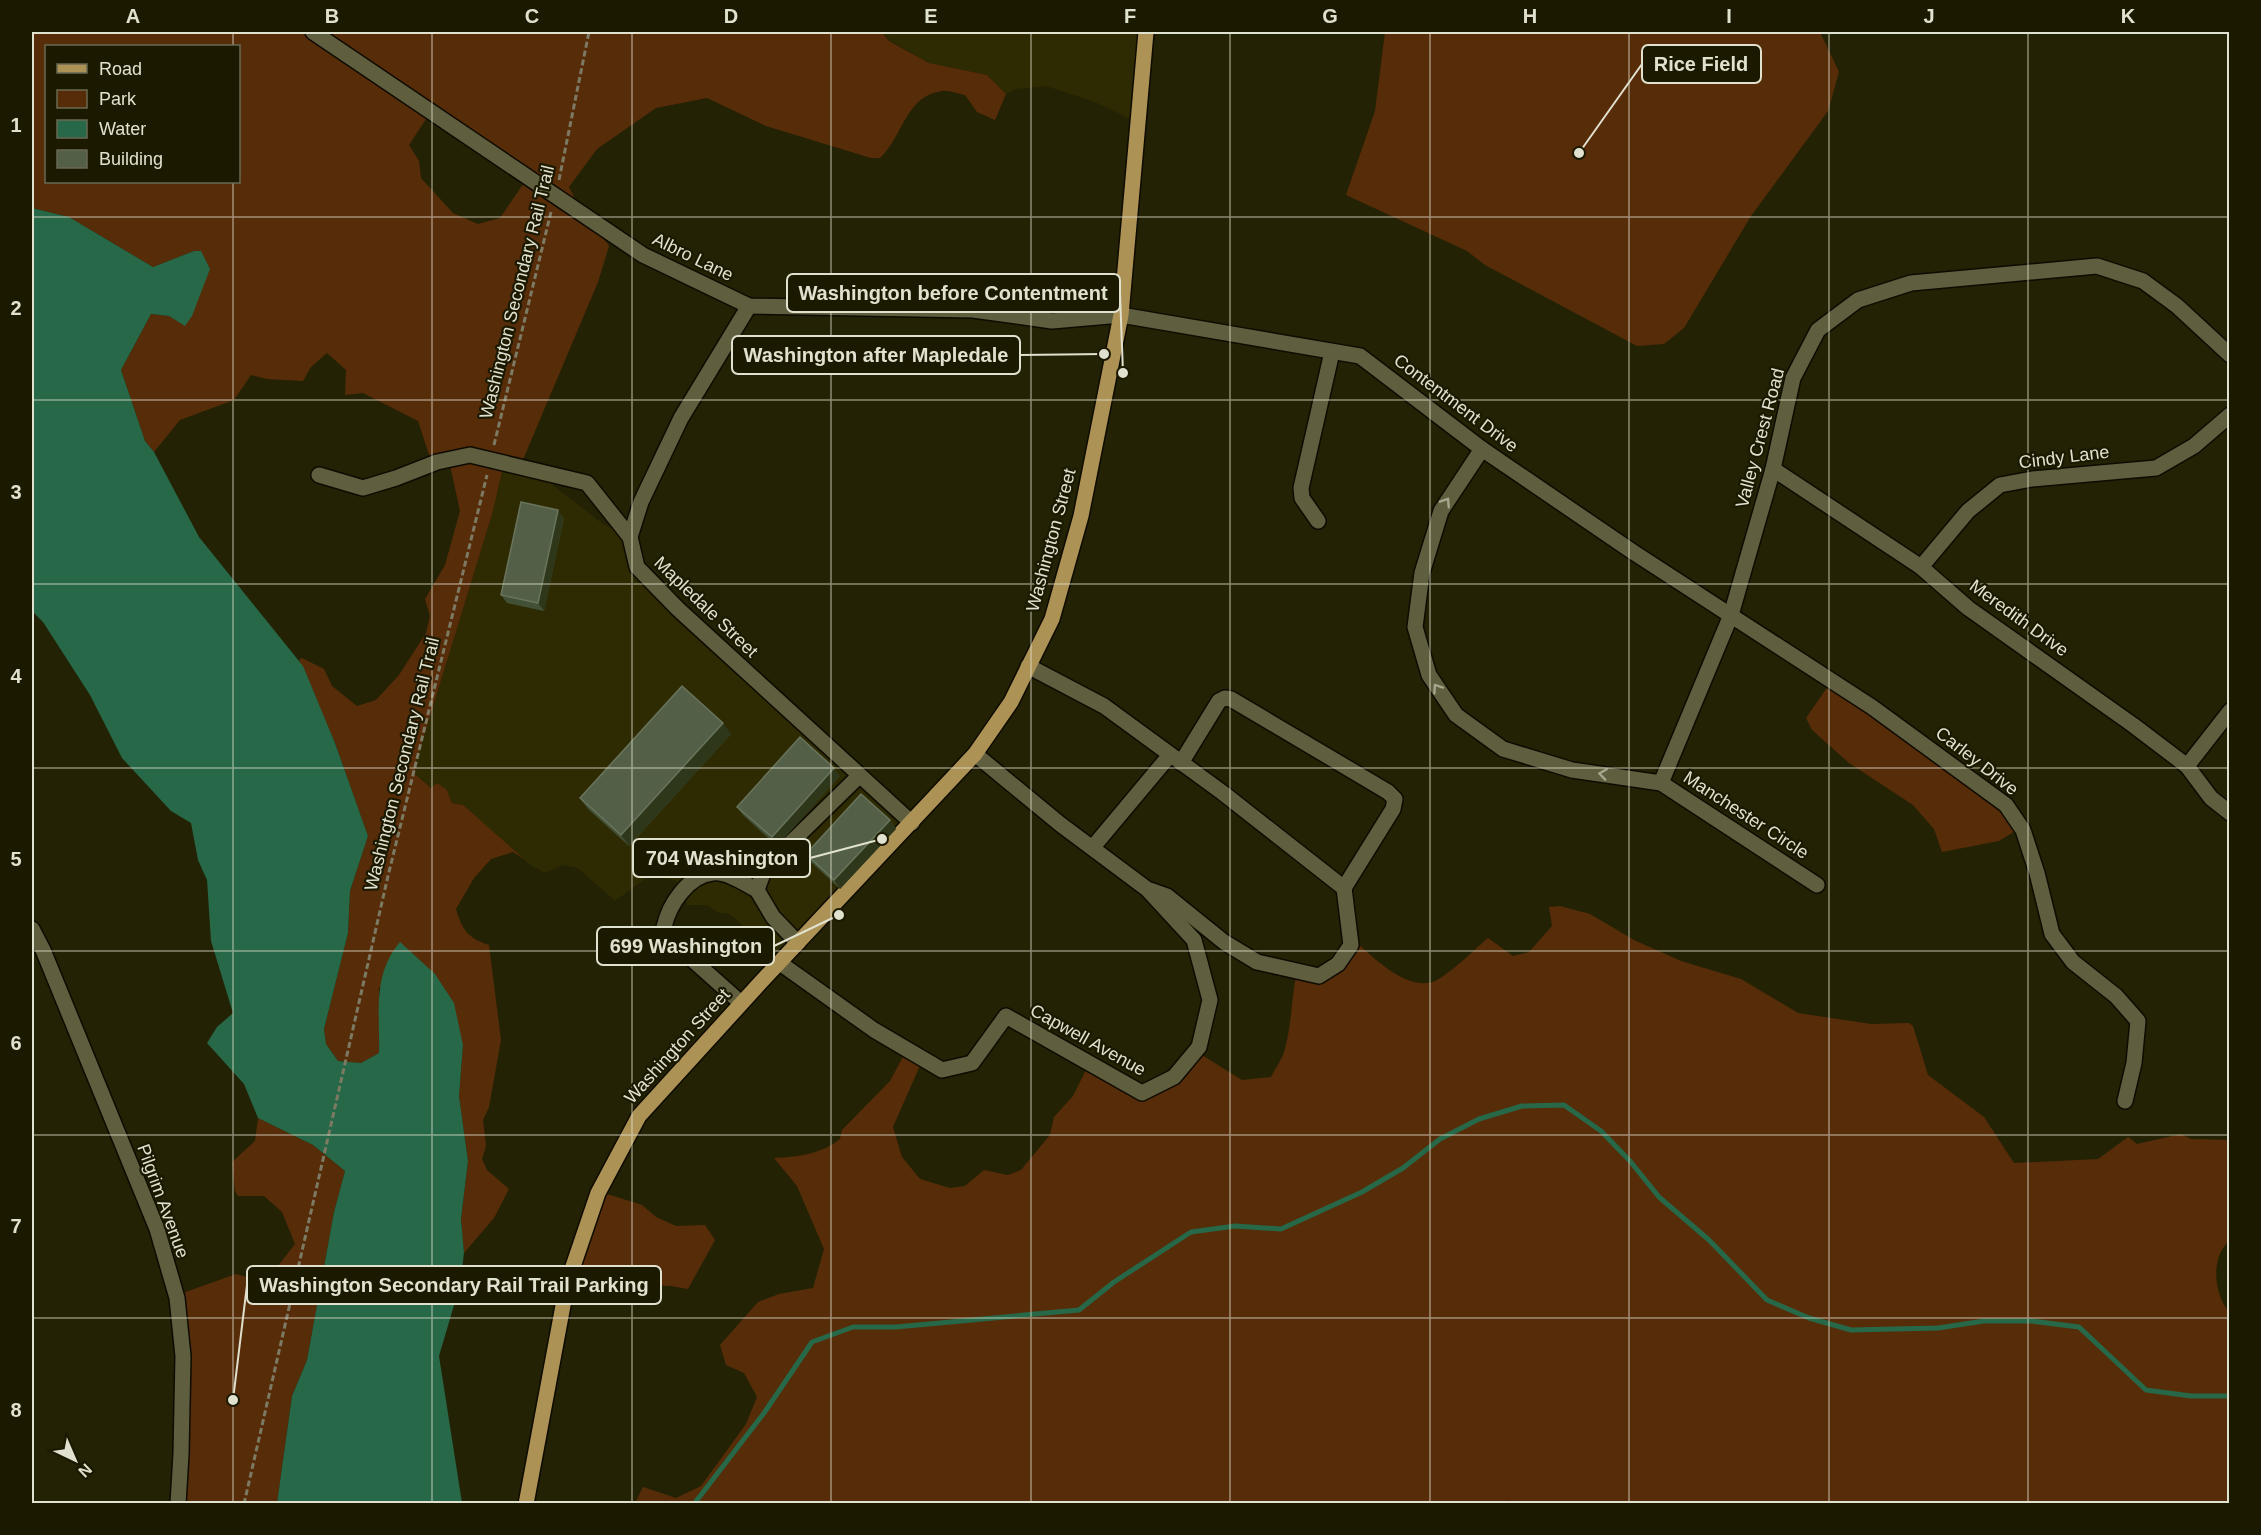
<svg xmlns="http://www.w3.org/2000/svg" width="2261" height="1535" font-family="Arial,sans-serif">
<rect width="100%" height="100%" fill="#242204"/>
<g fill="#2e2b03">
<path d="M882,32H1146L1133,120L1095,102L1046,86L1016,89L1006,94L987,75L929,63L889,40Z"/>
<path d="M503,467L550,483L603,524L628,536L637,570L910,823L780,961L730,914L719,913L707,905H688L675,880L649,876L615,901L578,868L562,865L545,873L529,864L463,805L452,803L447,790L432,788L415,774L416,762L493,511Z"/>
</g>
<g fill="#572c09" fill-rule="evenodd">
<path d="M32,32H882L889,41L929,63L987,75L1006,94L995,120L977,112L965,95C958,94 949,90 942,91C906,95 902,138 880,158H871L766,126L707,98L656,108L597,149L569,187L574,197L571,205L592,222L609,246L598,282L522,462L503,467L493,511L416,762L415,774L431,788L437,783L447,790L452,803L463,805L524,859L513,852L491,859L474,878L456,909C462,930 468,938 489,945L501,1040L489,1107L483,1120L486,1146L482,1159L487,1170L509,1189L494,1218L464,1253L461,1219L468,1161L459,1096L463,1045L379,987V1053L361,1063L338,1061L326,1044L324,1029L348,933L350,891L368,836L335,743L299,660L302,658L324,669L332,686L357,706L376,700L399,675L426,633L430,616L425,599L445,565L460,511L450,465L432,464L418,421L363,393L345,395L346,370L327,353L311,367L303,381L267,379L251,375L234,400L180,420L154,452L145,441L121,370L151,314L169,316L185,325L210,269L200,251H194L153,267L69,217L32,208ZM46,46H238V182H46ZM428,116L526,180L500,218L478,224L453,213L421,178L419,161L409,145Z"/>
<path d="M1385,32H1820L1839,72L1828,111L1751,216L1684,328L1664,344L1637,346L1485,265L1467,251L1346,195L1375,111Z"/>
<path d="M1831,682L1957,769L2020,828L1999,841L1942,852L1934,829L1913,805L1849,763L1812,730L1806,718Z"/>
<path d="M1560,906L1590,914L1634,940L1681,961L1741,979L1798,1013L1871,1024L1909,1023L1913,1026L1928,1075L1984,1117L2014,1163L2098,1159L2128,1137L2137,1144L2181,1134L2191,1139L2229,1140V1241C2210,1258 2214,1294 2229,1312V1503L1511,1504L1507,1500L1502,1504H650L636,1501L643,1487L676,1498L701,1486L746,1424L757,1397L744,1373L726,1365L720,1345L758,1302L779,1294L813,1288L824,1249L797,1186L774,1158C798,1157 821,1154 840,1139L842,1130L890,1081L905,1053L922,1061L893,1127L902,1157L920,1179L950,1188L965,1186L984,1170L1008,1175L1021,1170L1050,1135L1054,1117L1073,1096L1087,1068L1144,1094L1197,1052L1242,1080L1271,1077C1275,1069 1281,1061 1284,1052C1292,1026 1291,998 1297,972L1318,971L1340,952L1344,930C1364,949 1407,996 1437,980C1453,971 1474,950 1488,938L1513,956L1529,952L1552,926L1549,907Z"/>
<path d="M258,1118L313,1145L345,1171L334,1212L307,1360L292,1396L277,1503H178L180,1294L236,1274L253,1279L274,1271L295,1244L282,1212L264,1196H238L235,1191L232,1162L255,1141Z"/>
<path d="M601,1192L642,1205L656,1217L676,1226L705,1225L715,1240L688,1289L671,1286L619,1284L579,1268Z"/>
</g>
<path fill="#266847" d="M32,208L69,217L153,267L194,251H201L210,269L192,316L185,326L169,316L151,314L121,370L145,441L154,452L199,537L303,666L335,743L368,836L350,891L348,933L324,1029L326,1044L338,1061L361,1063L379,1053C380,1013 372,975 400,942L435,974L454,1003L463,1045L459,1096L468,1161L461,1219L464,1253L460,1285L439,1356L462,1503H277L292,1396L307,1360L334,1212L345,1171L313,1145L258,1118L244,1084L207,1043L217,1027L233,1013L211,941L207,880L198,860L191,823L171,811L122,758L90,695L43,622L32,611Z"/>
<g fill="none" stroke-linecap="round" stroke-linejoin="round">
<path stroke="#266847" stroke-width="5" d="M694,1504L764,1413L812,1342L853,1327H896L1079,1310L1114,1282L1191,1232L1235,1226L1281,1229L1362,1192L1403,1168L1440,1139L1479,1119L1522,1106L1564,1105L1601,1131L1630,1161L1659,1197L1709,1240L1767,1300L1809,1318L1851,1330L1938,1328L1984,1321H2031L2079,1327L2146,1390L2191,1396H2230"/>
<defs>
<g id="minor">
<path d="M313,32L643,255L749,306L973,310L1052,321L1121,315L1360,356L1482,449L1633,552L1872,707L2006,805L2023,830L2037,873L2052,934L2073,962L2116,996L2138,1021L2134,1063L2125,1101"/>
<path d="M749,306L681,418L641,502L630,537L637,567L678,609L912,823"/>
<path d="M1482,449L1441,511L1422,573L1415,627L1429,675L1456,715L1503,749L1572,770L1661,783L1817,885"/>
<path d="M1773,469L1921,567L1968,608L2133,725L2187,766L2211,798L2230,813"/>
<path d="M319,475L363,488L396,478L437,462L470,455L587,483L630,537"/>
<path d="M1318,521L1302,498L1301,488L1332,352"/>
<path d="M1921,567L1968,511L2000,485L2032,479L2156,468L2194,446L2230,415"/>
<path d="M1028,666L1104,706L1223,793L1344,888L1351,945L1338,964L1319,976L1257,962L1224,942L1167,896L1150,890"/>
<path d="M1181,763L1219,701L1225,698L1231,699L1388,792L1395,799L1393,809L1344,888"/>
<path d="M2187,766L2230,711"/>
<path d="M1661,783L1731,615L1773,469L1793,378L1818,330L1858,300L1911,283L2097,266L2143,281L2177,306L2230,355"/>
<path d="M1093,847L1170,755"/>
<path d="M32,929L43,950L157,1229L177,1298L183,1356L181,1454L178,1504"/>
<path d="M798,943L773,917L757,890L765,868L859,776"/>
<path d="M780,963L874,1030L942,1070L972,1063L1006,1016L1142,1093L1174,1077L1199,1047L1210,1000L1194,940L1147,889L1060,824L975,754"/>
<path d="M741,1003L676,945L664,927C669,905 688,875 713,873C727,871 745,884 757,890"/>
</g>
<path id="major" d="M526,1504L567,1284L598,1193L639,1116L760,983L975,754L1011,702L1052,619L1081,516L1121,315L1146,32"/>
</defs>
<use href="#minor" stroke="#0e0b00" stroke-width="18"/>
<use href="#major" stroke="#0e0b00" stroke-width="18"/>
<g stroke="#7c7a62" stroke-width="3" stroke-dasharray="6 3" stroke-linecap="butt">
<path d="M559,180L589,32"/>
<path d="M494,445L551,212"/>
<path d="M244,1504L388,876L487,475"/>
</g>
<use href="#minor" stroke="#5f5e3e" stroke-width="15"/>
<use href="#major" stroke="#ad9255" stroke-width="15"/>
</g>
<g fill="#425036">
<path d="M564,518L544,611L507,603L501,595Z"/>
<path d="M731,734L629,846L588,809L580,798Z"/>
<path d="M840,776L777,846L743,815L737,807Z"/>
<path d="M890,820L896,829L840,889L811,862L806,854Z"/>
</g>
<g fill="#2f371b">
<path d="M558,510L564,518L544,611L538,603Z"/>
<path d="M723,723L731,734L629,846L621,835Z"/>
<path d="M834,768L840,776L777,846L772,837Z"/>
<path d="M890,820L896,829L840,889L834,880Z"/>
</g>
<g fill="#536047" stroke="#69745c" stroke-width="1.5">
<path d="M521,502L558,510L538,603L501,595Z"/>
<path d="M682,686L723,723L621,835L580,798Z"/>
<path d="M800,737L834,768L772,837L737,807Z"/>
<path d="M861,794L890,820L834,880L806,854Z"/>
</g>
<defs><path id="oneway-chevron" d="M-2-3.5L2.5 0L-2 3.5" fill="none" stroke-width="1.6" stroke-linecap="round" stroke-linejoin="round" transform="scale(1.5)"/></defs>
<g stroke="#a6a68e">
<use href="#oneway-chevron" transform="translate(1446 502) rotate(-57)"/>
<use href="#oneway-chevron" transform="translate(1437 688) rotate(-124)"/>
<use href="#oneway-chevron" transform="translate(1603 774) rotate(-172)"/>
</g>
<path fill="none" stroke="#e1e1cf" stroke-width="1.5" stroke-opacity="0.55" d="M233,32V46M432,32V1504M632,32V1504M831,32V1504M1031,32V1504M1230,32V1504M1430,32V1504M1629,32V1504M1829,32V1504M2028,32V1504M233,182V1504M32,217H2230M32,400H2230M32,584H2230M32,768H2230M32,951H2230M32,1135H2230M32,1318H2230"/>
<g text-anchor="middle" dominant-baseline="central" stroke-width="4.5" stroke-linejoin="round" paint-order="stroke">
<g font-size="18" fill="#e1e1cf" stroke="#1b1900">
<text transform="translate(693 257) rotate(26)">Albro Lane</text>
<text transform="translate(517 292) rotate(-76)">Washington Secondary Rail Trail</text>
<text transform="translate(1456 403) rotate(37)">Contentment Drive</text>
<text transform="translate(1760 438) rotate(-75)">Valley Crest Road</text>
<text transform="translate(2064 457) rotate(-7)">Cindy Lane</text>
<text transform="translate(1051 540) rotate(-75)">Washington Street</text>
<text transform="translate(706 607) rotate(44)">Mapledale Street</text>
<text transform="translate(2019 618) rotate(36)">Meredith Drive</text>
<text transform="translate(1977 761) rotate(38)">Carley Drive</text>
<text transform="translate(402 764) rotate(-76)">Washington Secondary Rail Trail</text>
<text transform="translate(1746 815) rotate(33)">Manchester Circle</text>
<text transform="translate(1088 1040) rotate(29)">Capwell Avenue</text>
<text transform="translate(677 1046) rotate(-48)">Washington Street</text>
<text transform="translate(163 1201) rotate(70)">Pilgrim Avenue</text>
</g>
</g>
<path fill="none" stroke="#e1e1cf" stroke-width="2" d="M1579 153L1642 64M1123 373L1120 293M1104 354L1020 355M882 839L810 858M839 915L774 946M233 1400L247 1285"/>
<g fill="#e1e1cf" stroke="#1b1900" stroke-width="2">
<circle cx="1579" cy="153" r="6"/>
<circle cx="1123" cy="373" r="6"/>
<circle cx="1104" cy="354" r="6"/>
<circle cx="882" cy="839" r="6"/>
<circle cx="839" cy="915" r="6"/>
<circle cx="233" cy="1400" r="6"/>
</g>
<g fill="#1b1900" stroke="#e1e1cf" stroke-width="2">
<rect x="1642" y="45" width="119" height="38" rx="6"/>
<rect x="787" y="274" width="333" height="38" rx="6"/>
<rect x="732" y="336" width="288" height="38" rx="6"/>
<rect x="633" y="839" width="177" height="38" rx="6"/>
<rect x="597" y="927" width="177" height="38" rx="6"/>
<rect x="247" y="1266" width="414" height="38" rx="6"/>
</g>
<g font-size="20" text-anchor="middle" font-weight="bold" fill="#e1e1cf">
<text x="1701" y="71">Rice Field</text>
<text x="953" y="300">Washington before Contentment</text>
<text x="876" y="362">Washington after Mapledale</text>
<text x="722" y="865">704 Washington</text>
<text x="686" y="953">699 Washington</text>
<text x="454" y="1292">Washington Secondary Rail Trail Parking</text>
</g>
<rect width="2261" height="1535" fill="none" stroke="#1b1900" stroke-width="66"/>
<rect x="45" y="45" width="195" height="138" fill="#1b1900" stroke="#6a6953" stroke-width="1.5"/>
<rect x="57" y="64" width="30" height="9" fill="#ad9255" stroke="#6a6953" stroke-width="1.5"/>
<text x="99" y="75" font-size="18" fill="#e1e1cf">Road</text>
<rect x="57" y="90" width="30" height="18" fill="#572c09" stroke="#6a6953" stroke-width="1.5"/>
<text x="99" y="105" font-size="18" fill="#e1e1cf">Park</text>
<rect x="57" y="120" width="30" height="18" fill="#266847" stroke="#6a6953" stroke-width="1.5"/>
<text x="99" y="135" font-size="18" fill="#e1e1cf">Water</text>
<rect x="57" y="150" width="30" height="18" fill="#536047" stroke="#6a6953" stroke-width="1.5"/>
<text x="99" y="165" font-size="18" fill="#e1e1cf">Building</text>
<g transform="translate(75 1460) rotate(136)" stroke="#1b1900" stroke-width="4.5" paint-order="stroke">
<path d="M0-4.5L10 22L0 15L-10 22Z" fill="#e1e1cf"/>
<text y="-9" font-size="16" font-weight="bold" text-anchor="middle" fill="#e1e1cf">N</text>
</g>
<rect x="33" y="33" width="2195" height="1469" fill="none" stroke="#e1e1cf" stroke-width="2"/>
<g font-size="20" text-anchor="middle" font-weight="bold" fill="#e1e1cf">
<text x="133" y="23">A</text>
<text x="332" y="23">B</text>
<text x="532" y="23">C</text>
<text x="731" y="23">D</text>
<text x="931" y="23">E</text>
<text x="1130" y="23">F</text>
<text x="1330" y="23">G</text>
<text x="1530" y="23">H</text>
<text x="1729" y="23">I</text>
<text x="1929" y="23">J</text>
<text x="2128" y="23">K</text>
<text x="16" y="132">1</text>
<text x="16" y="315">2</text>
<text x="16" y="499">3</text>
<text x="16" y="683">4</text>
<text x="16" y="866">5</text>
<text x="16" y="1050">6</text>
<text x="16" y="1233">7</text>
<text x="16" y="1417">8</text>
</g>
</svg>
